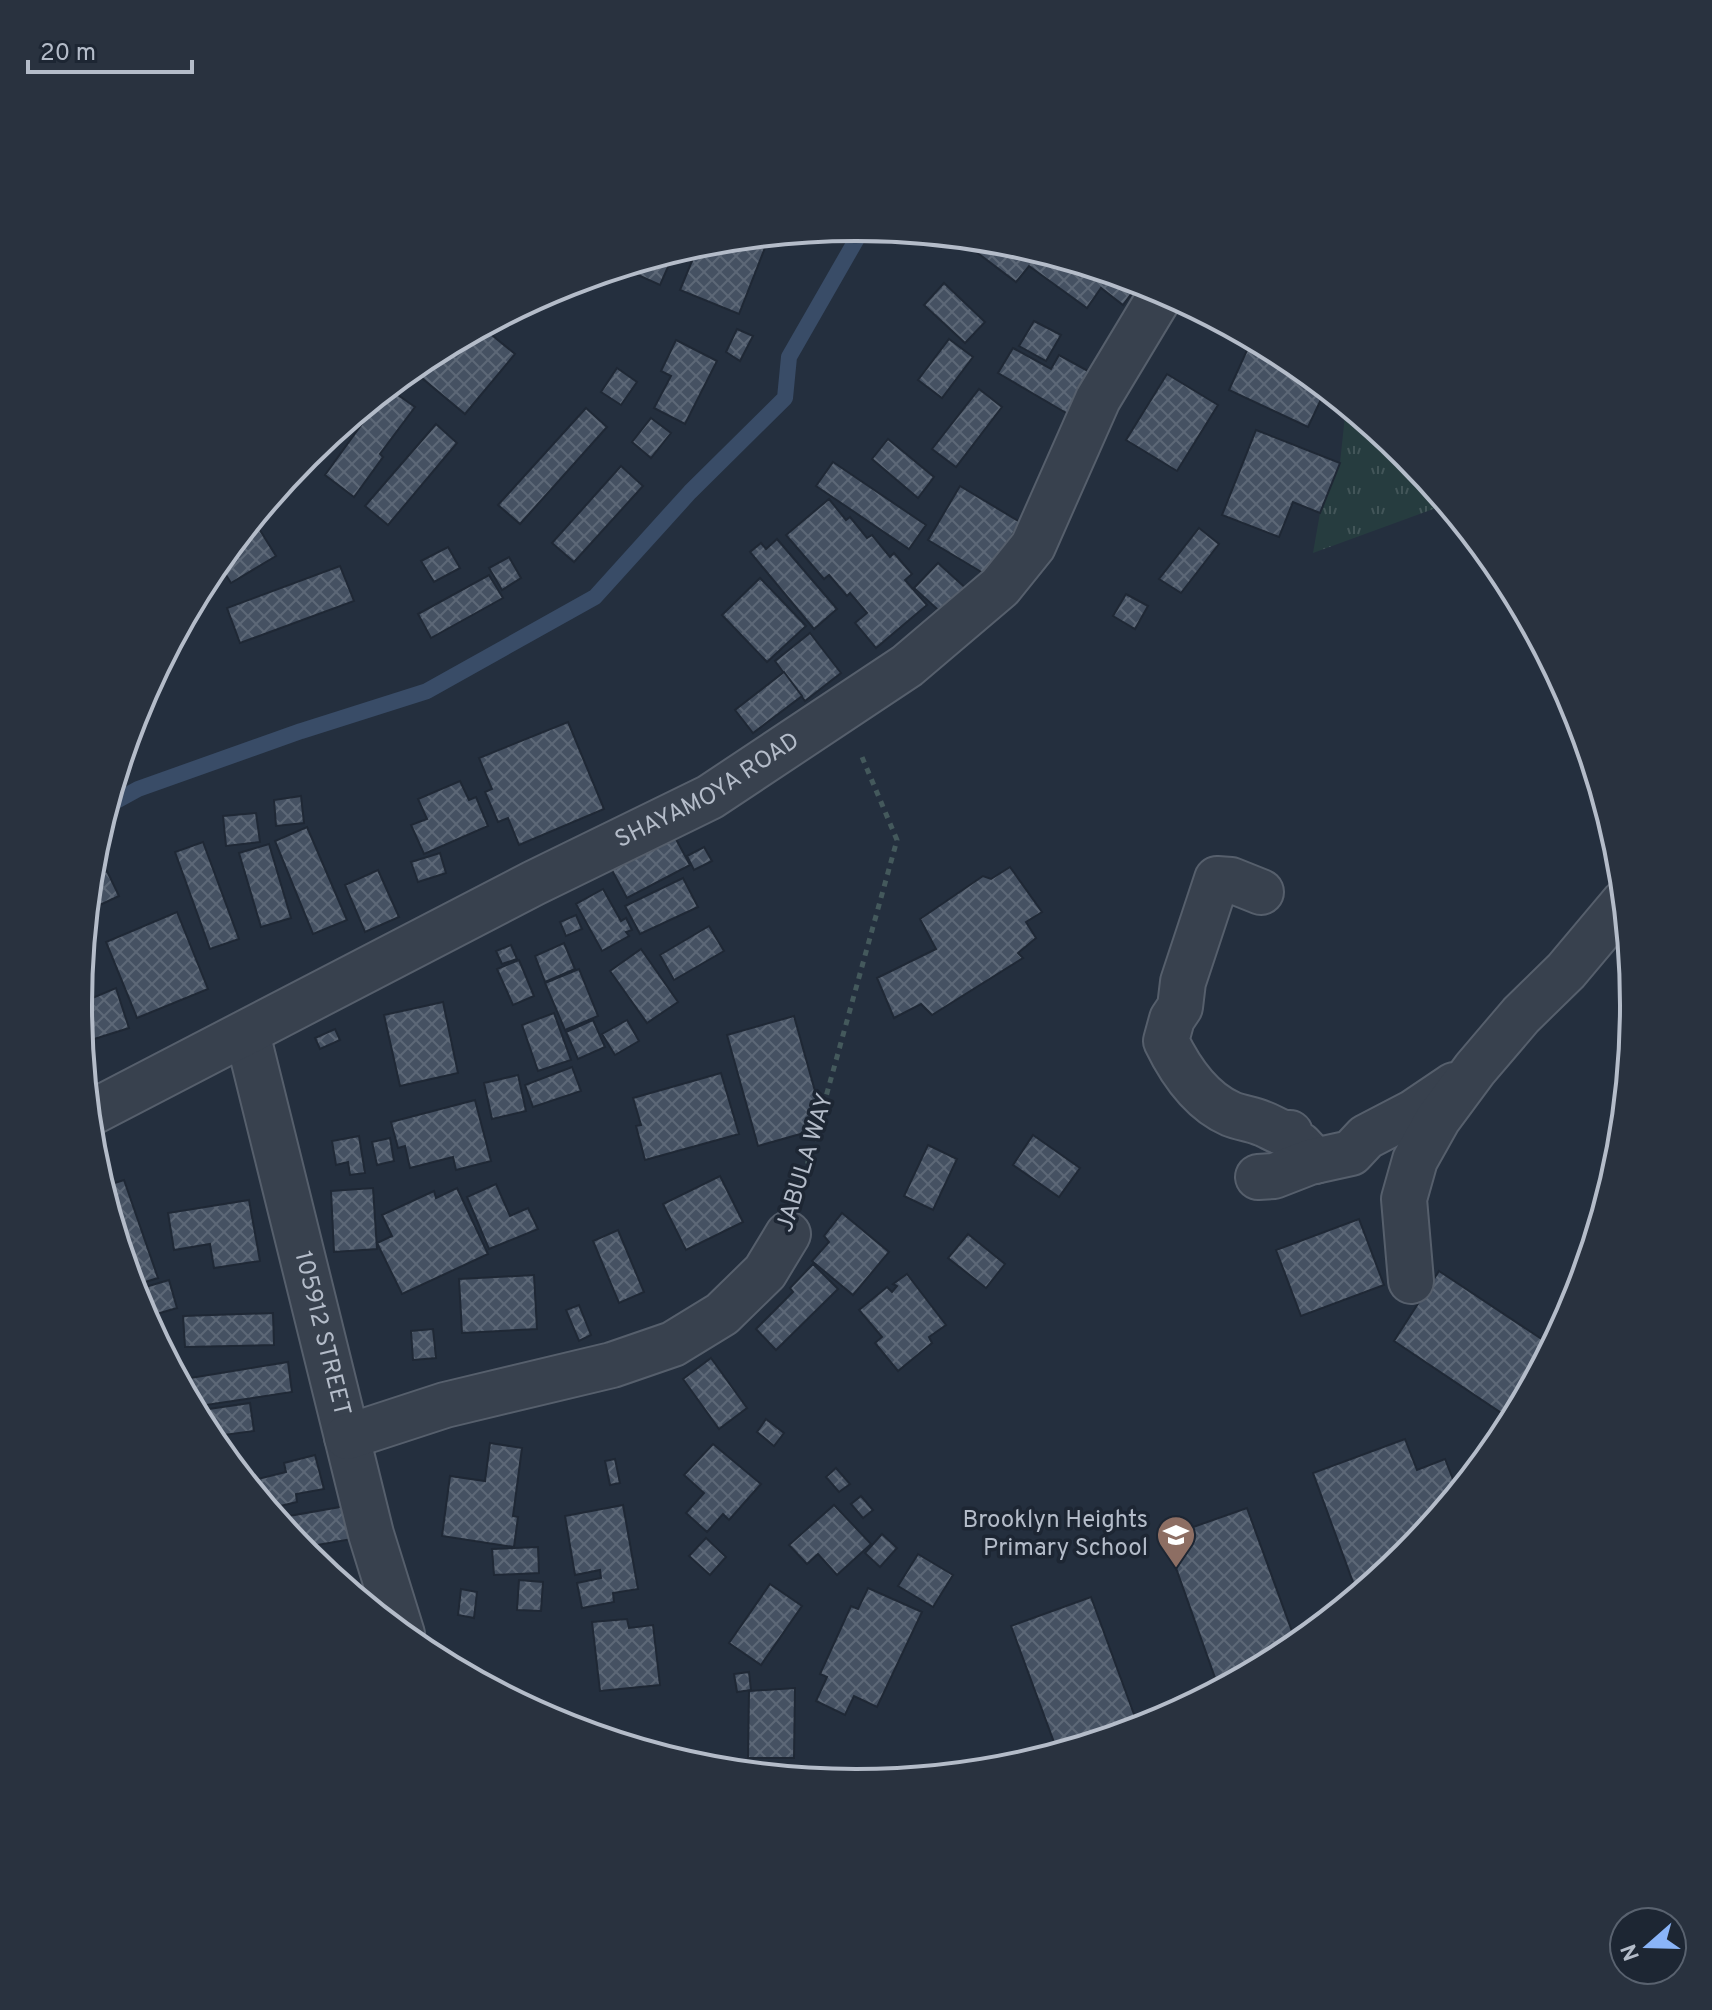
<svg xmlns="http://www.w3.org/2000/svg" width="1712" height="2010" font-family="Overpass,sans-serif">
<defs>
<pattern id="grass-tufts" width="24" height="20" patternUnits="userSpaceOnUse" patternTransform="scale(2)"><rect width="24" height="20" fill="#263c3f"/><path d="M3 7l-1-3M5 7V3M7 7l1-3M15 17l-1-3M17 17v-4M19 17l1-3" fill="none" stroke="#435659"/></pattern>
<pattern id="building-cross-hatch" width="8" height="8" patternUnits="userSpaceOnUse" patternTransform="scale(2)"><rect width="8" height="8" fill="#455162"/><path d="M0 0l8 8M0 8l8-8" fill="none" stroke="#5d6877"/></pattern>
</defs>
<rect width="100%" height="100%" fill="#242f3e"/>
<path fill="url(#grass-tufts)" d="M1346,406L1406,455L1447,504L1313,553L1320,513L1340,463Z"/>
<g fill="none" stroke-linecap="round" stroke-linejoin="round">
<path stroke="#394c67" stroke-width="16" d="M107,806L138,789L301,731L427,691L595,597L690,492L785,398L789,357L863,228"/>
</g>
<g fill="url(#building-cross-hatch)" stroke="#1f2835" stroke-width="2">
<path d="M770,235L739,314L680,290L699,244Z"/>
<path d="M977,239L1008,242L1140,282L1123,305L1101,288L1087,308L1029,266L1016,282L971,248Z"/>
<path d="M675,251L660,285L629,271L632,264Z"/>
<path d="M944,283L985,322L965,343L924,305Z"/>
<path d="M522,306L510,326L498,318Z"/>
<path d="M1034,321L1061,335L1046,361L1019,346Z"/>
<path d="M482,327L515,354L465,414L411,369L424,358Z"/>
<path d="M737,329L753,336L740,361L726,352Z"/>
<path d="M949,339L973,357L942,398L918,380Z"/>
<path d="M1252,339L1289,358L1326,389L1308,427L1229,390Z"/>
<path d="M676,340L717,361L685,424L654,408L671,376L661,371Z"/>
<path d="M1013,348L1051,369L1059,355L1088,371L1084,380L1092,384L1073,417L998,373Z"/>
<path d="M617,368L637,382L621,405L601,392Z"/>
<path d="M1167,374L1218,405L1177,471L1126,440Z"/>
<path d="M388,388L415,407L380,454L383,457L354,497L325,475Z"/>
<path d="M979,389L1002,407L956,467L932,449Z"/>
<path d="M586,408L607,427L520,524L498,505Z"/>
<path d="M651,418L671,433L651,458L632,442Z"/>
<path d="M436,424L457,443L388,525L365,506Z"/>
<path d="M1256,430L1340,463L1320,513L1293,502L1279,537L1222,515Z"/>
<path d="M888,439L934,477L918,498L872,459Z"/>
<path d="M833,462L926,525L909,549L816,486Z"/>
<path d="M621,466L643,486L574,562L552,543Z"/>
<path d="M960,486L1020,522L988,576L928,540Z"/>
<path d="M829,499L846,520L850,517L867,538L872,535L890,557L894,553L912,574L905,580L927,605L876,648L855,623L867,613L850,593L847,596L829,575L824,579L786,535Z"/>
<path d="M253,519L276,556L231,583L218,562Z"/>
<path d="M1199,528L1219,544L1181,593L1159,579Z"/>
<path d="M777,539L837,609L814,629L750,552L761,543L766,549Z"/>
<path d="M448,547L460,568L434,582L421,561Z"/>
<path d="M509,557L521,578L502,590L489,568Z"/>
<path d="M938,563L970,592L947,618L914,588Z"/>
<path d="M340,566L354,601L240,643L227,608Z"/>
<path d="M489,575L503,598L431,638L418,614Z"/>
<path d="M760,578L806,626L767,662L722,615Z"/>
<path d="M1126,594L1148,606L1135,629L1113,616Z"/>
<path d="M810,633L841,673L805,701L775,661Z"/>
<path d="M784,672L802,696L753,733L735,710Z"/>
<path d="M568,722L604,809L519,845L508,818L498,822L485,792L492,789L479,758Z"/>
<path d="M460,781L469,800L476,797L488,826L424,854L411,825L427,819L418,799Z"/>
<path d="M301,796L304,823L276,826L274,800Z"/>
<path d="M256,813L260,842L226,846L223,816Z"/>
<path d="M307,827L347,920L313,934L275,841Z"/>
<path d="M671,830L690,865L627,898L608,863Z"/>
<path d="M203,842L239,939L210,949L175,852Z"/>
<path d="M269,844L291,918L261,927L239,853Z"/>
<path d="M704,847L712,861L694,870L687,856Z"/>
<path d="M440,853L446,873L418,882L411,862Z"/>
<path d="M1010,867L1042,912L1026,922L1036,938L1018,953L1023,958L932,1015L921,1004L894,1018L877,978L936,949L920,919L983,876L991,879Z"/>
<path d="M378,870L399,917L365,932L345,885Z"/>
<path d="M107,871L119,896L87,911L91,878Z"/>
<path d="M683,878L698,907L640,934L625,906Z"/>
<path d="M603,889L621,921L626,918L632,930L626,932L629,936L602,951L576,904Z"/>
<path d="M177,912L208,989L137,1018L106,942Z"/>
<path d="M576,915L582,929L566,936L560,922Z"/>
<path d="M709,926L724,951L674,980L660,955Z"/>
<path d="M564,943L575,969L545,982L535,956Z"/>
<path d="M511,945L517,959L502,964L496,951Z"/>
<path d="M641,949L678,1002L647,1023L610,971Z"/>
<path d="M519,960L534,996L513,1005L497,969Z"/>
<path d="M579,969L598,1016L565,1030L545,983Z"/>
<path d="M116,988L129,1028L91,1040L78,1004Z"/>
<path d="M443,1002L458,1073L400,1086L384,1015Z"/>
<path d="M554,1013L571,1060L538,1071L522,1025Z"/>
<path d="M794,1016L825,1127L758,1146L727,1035Z"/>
<path d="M593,1020L605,1047L578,1059L566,1032Z"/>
<path d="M627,1020L639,1041L615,1055L602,1034Z"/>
<path d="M335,1029L340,1040L320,1049L315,1038Z"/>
<path d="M572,1067L581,1091L533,1107L525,1085Z"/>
<path d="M721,1073L739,1134L645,1160L636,1126L641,1125L633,1098Z"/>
<path d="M518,1075L526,1111L492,1119L484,1083Z"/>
<path d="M475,1100L491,1161L456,1170L453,1157L410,1168L405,1146L398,1148L391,1122Z"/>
<path d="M1033,1135L1080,1168L1059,1197L1013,1165Z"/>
<path d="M359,1136L365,1173L350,1175L348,1162L336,1165L332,1141Z"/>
<path d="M390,1138L394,1161L377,1165L372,1142Z"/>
<path d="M928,1145L957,1159L933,1210L904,1196Z"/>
<path d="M720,1176L743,1222L686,1250L663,1204Z"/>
<path d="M124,1180L158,1278L132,1286L102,1187Z"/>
<path d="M496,1184L510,1216L528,1208L538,1229L489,1249L467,1197Z"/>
<path d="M373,1188L377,1249L334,1252L331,1191Z"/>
<path d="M457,1188L488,1254L402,1294L377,1243L392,1236L382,1215L434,1191L436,1198Z"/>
<path d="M249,1200L260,1261L214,1268L210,1244L174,1250L168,1213Z"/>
<path d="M842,1213L889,1252L853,1295L812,1261L829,1242L824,1236Z"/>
<path d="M1359,1219L1384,1285L1301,1316L1276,1250Z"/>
<path d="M618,1230L644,1292L619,1303L593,1241Z"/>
<path d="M968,1234L1005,1264L986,1288L948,1258Z"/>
<path d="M813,1264L838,1289L776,1350L756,1329L793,1292L790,1288Z"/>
<path d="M1439,1271L1549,1344L1503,1414L1394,1341Z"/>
<path d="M907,1274L946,1325L929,1337L932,1343L898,1371L875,1343L882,1337L859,1310L887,1287L892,1292L897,1286L893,1284Z"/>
<path d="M534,1275L537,1329L462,1333L459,1279Z"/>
<path d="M169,1280L177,1308L150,1316L142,1288Z"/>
<path d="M579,1305L591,1335L579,1341L566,1310Z"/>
<path d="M273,1313L274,1345L185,1347L183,1316Z"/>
<path d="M433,1329L436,1358L413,1360L411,1331Z"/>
<path d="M711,1358L747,1408L719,1429L683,1379Z"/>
<path d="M288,1362L292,1392L193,1407L178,1380Z"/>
<path d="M250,1403L254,1431L209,1437L195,1411Z"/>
<path d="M766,1419L784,1433L774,1446L757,1432Z"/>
<path d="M1405,1439L1417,1470L1445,1459L1458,1492L1406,1555L1384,1574L1354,1585L1313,1473Z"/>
<path d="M490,1443L522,1448L513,1516L518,1517L514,1547L442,1536L450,1476L485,1481Z"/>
<path d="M713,1444L761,1484L729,1520L723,1514L707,1532L686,1513L704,1493L684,1475Z"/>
<path d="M315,1455L324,1489L296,1494L297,1502L268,1509L246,1482L286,1472L284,1463Z"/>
<path d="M615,1459L620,1483L610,1485L605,1461Z"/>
<path d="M836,1468L850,1484L839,1492L826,1477Z"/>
<path d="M861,1496L873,1510L863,1518L851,1504Z"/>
<path d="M623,1505L638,1589L613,1593L614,1602L582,1608L577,1583L601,1578L600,1570L575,1575L565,1516Z"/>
<path d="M834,1505L871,1544L837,1575L818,1554L807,1564L789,1545Z"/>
<path d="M346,1506L352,1539L300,1548L269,1510L281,1508L283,1517Z"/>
<path d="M1247,1508L1297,1645L1219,1689L1165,1537Z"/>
<path d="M882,1534L897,1548L880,1567L865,1553Z"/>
<path d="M706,1538L726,1557L710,1575L689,1556Z"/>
<path d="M538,1547L539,1573L494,1575L492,1549Z"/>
<path d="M918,1554L953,1575L933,1607L898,1586Z"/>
<path d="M325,1558L327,1573L311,1560Z"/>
<path d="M519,1580L543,1582L541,1611L517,1610Z"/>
<path d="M770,1584L802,1606L761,1665L729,1643Z"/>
<path d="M868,1588L922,1612L877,1707L854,1696L845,1715L816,1701L827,1677L820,1674L851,1606L858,1609Z"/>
<path d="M461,1589L477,1592L474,1618L458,1615Z"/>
<path d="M1091,1597L1139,1728L1058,1753L1011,1626Z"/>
<path d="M627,1619L629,1628L653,1625L660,1685L600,1691L592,1622Z"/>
<path d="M749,1672L751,1690L737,1692L734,1674Z"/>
<path d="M795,1688L794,1758H748L749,1691Z"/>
</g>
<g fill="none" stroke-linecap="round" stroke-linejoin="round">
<defs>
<g id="minor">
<path d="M1261,892L1231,880L1217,879L1183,982L1180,1007L1172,1019L1166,1041C1180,1070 1201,1101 1231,1114C1241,1118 1252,1119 1261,1123C1271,1126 1279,1134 1290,1133L1292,1141L1300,1145L1315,1161"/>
<path id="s1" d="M247,1033L371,1534L402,1634"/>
<path id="s2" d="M89,1114L534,883L710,797L907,666L1000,587L1033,546L1098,399L1163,291"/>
<path d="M1258,1177L1274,1176L1310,1162L1351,1153L1366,1137L1414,1112L1454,1085"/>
<path d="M1411,1281L1404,1199L1415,1160L1438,1119L1475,1069L1521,1015L1566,971L1624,902"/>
<path d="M347,1437L445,1405L612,1365L673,1344L722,1314L765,1272L788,1234"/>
</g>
</defs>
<use href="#minor" stroke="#565f6c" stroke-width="48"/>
<path stroke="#44595c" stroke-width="5" stroke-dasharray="6 6" stroke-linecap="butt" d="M801,1187L897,840L862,757"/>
<use href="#minor" stroke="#38414e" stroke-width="44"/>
</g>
<defs>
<symbol id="school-pin" viewBox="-11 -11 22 30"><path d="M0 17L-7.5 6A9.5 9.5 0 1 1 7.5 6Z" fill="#8d6e63" stroke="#1d2633"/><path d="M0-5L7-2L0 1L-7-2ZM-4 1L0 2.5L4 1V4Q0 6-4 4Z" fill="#fff"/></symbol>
</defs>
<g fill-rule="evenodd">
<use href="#school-pin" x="1154" y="1513" width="44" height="60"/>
</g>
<g text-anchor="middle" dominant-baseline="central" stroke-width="7" stroke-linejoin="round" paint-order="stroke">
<g font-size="24" fill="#b4bcc9" stroke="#1d2633">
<text stroke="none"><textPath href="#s2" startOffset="698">SHAYAMOYA ROAD</textPath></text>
<text transform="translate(806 1163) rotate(-73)">JABULA WAY</text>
<text stroke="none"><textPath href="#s1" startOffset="310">105912 STREET</textPath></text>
</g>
<g font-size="24" fill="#b4bcc9" stroke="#1d2633" text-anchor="end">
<text x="1148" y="1521">Brooklyn Heights<tspan x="1148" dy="28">Primary School</tspan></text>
</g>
</g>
<path d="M0 0H1712V2010H0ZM92 1005a764 764 0 1 1 1528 0a764 764 0 1 1-1528 0Z" fill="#29323f" fill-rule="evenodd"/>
<path fill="none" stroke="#b4bcc9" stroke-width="4" d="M92 1005a764 764 0 1 1 1528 0a764 764 0 1 1-1528 0Z"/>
<g transform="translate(1648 1946) rotate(250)"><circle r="38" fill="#1d2633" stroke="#59626f" stroke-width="2"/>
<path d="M0-6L14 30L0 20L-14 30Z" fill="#8ab4f8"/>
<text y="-12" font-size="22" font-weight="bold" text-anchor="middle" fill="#b4bcc9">N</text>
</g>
<path d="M28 60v12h164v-12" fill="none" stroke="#b4bcc9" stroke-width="4"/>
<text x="40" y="60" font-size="24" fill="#b4bcc9" stroke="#1d2633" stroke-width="6" paint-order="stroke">20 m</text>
</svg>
